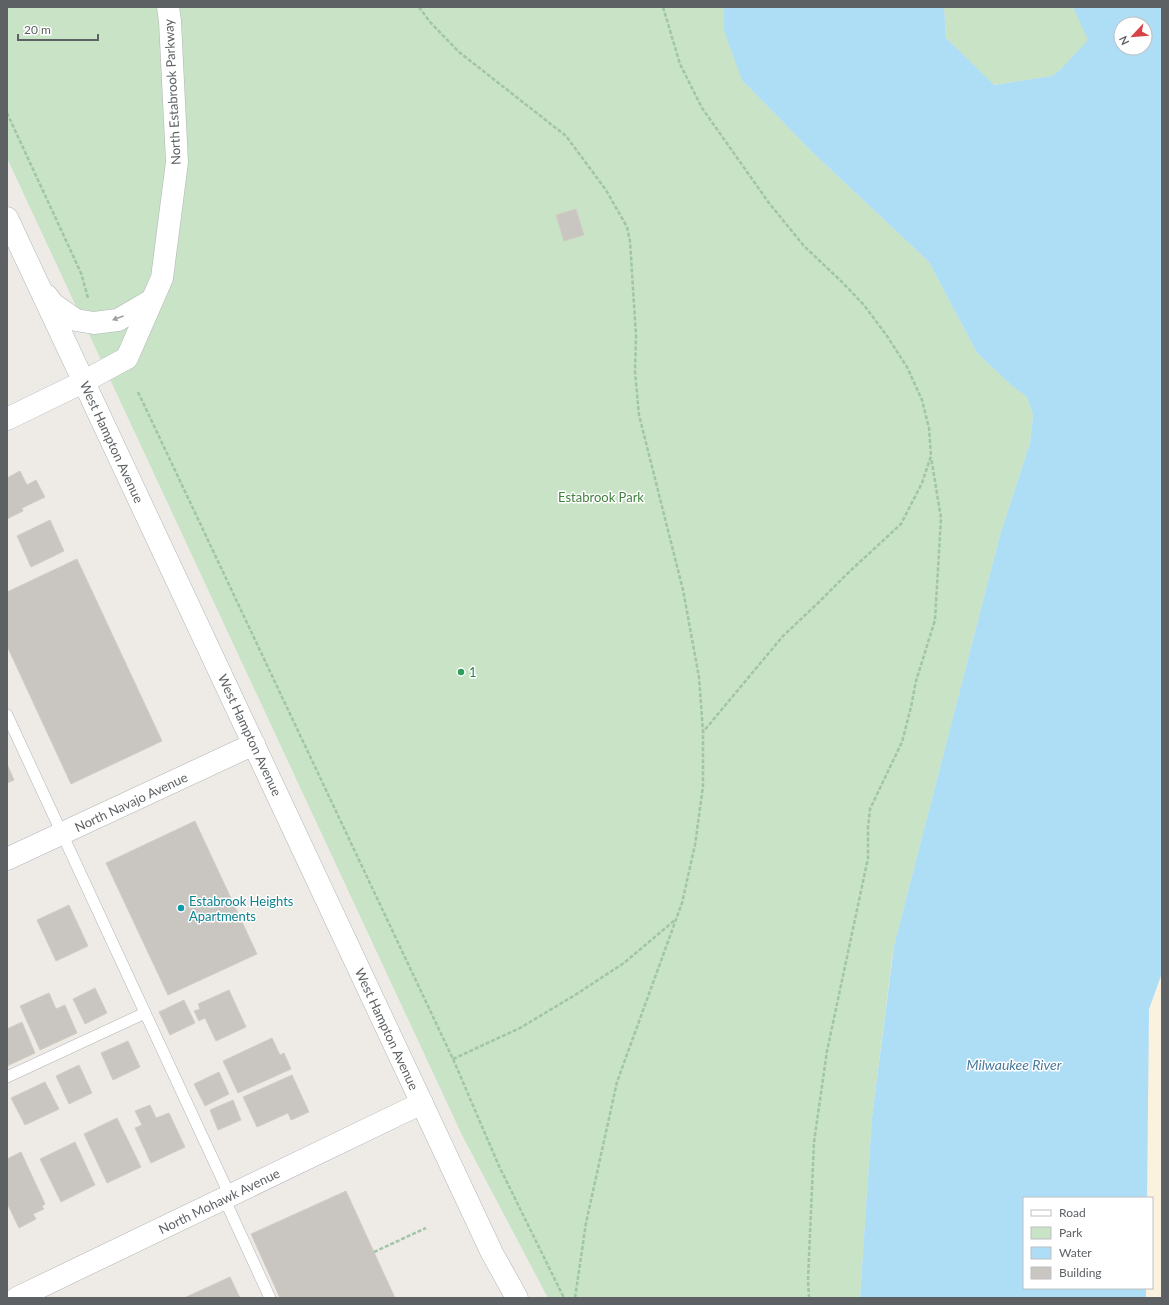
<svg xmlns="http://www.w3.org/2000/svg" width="1169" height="1305" font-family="Lato,sans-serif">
<rect width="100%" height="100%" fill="#eeebe6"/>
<path fill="#faf1de" d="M1162,973V1298H1146V1288H1152V1198H1147L1149,1009Z"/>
<g fill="#c8e3c5">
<path d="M7,7H724V31L745,83L810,150L929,262L977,353L1011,385L1027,397L1033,415L1030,443L1000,535L893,950L872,1117L860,1298H548L462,1135L7,158Z"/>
<path d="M944,7H1073L1089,40L1060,70L1052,76L993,85L946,38Z"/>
</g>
<path fill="#aedef6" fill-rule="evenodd" d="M724,7H944L946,38L994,85L1052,76L1060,70L1088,40L1073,7H1162V973L1149,1009L1147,1198H1024V1288H1146V1298H860L872,1117L894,946L1000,535L1030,443L1033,415L1027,397L1011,385L977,353L929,262L810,150L742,80L724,31ZM1121,24H1145V48H1121Z"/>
<g fill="#c9c6c2" stroke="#d2ccc4">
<path d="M576,209L584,235L564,241L556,215Z"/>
<path d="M20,471L27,485L36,480L45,497L22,508L23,511L7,519V478Z"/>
<path d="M50,520L64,551L31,567L17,536Z"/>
<path d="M77,559L162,741L71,784L7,646V592Z"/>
<path d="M7,764L14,780L7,783Z"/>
<path d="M195,821L257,954L168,995L106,863Z"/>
<path d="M69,905L88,946L56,961L37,920Z"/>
<path d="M95,988L107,1013L85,1024L73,999Z"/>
<path d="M229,990L246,1027L216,1041L205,1018L199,1021L194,1011L200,1009L198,1004Z"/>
<path d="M49,993L56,1009L65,1005L77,1033L40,1050L20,1006Z"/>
<path d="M184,1000L195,1023L170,1035L159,1012Z"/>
<path d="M22,1022L35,1053L7,1066V1029Z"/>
<path d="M272,1038L280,1055L284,1053L291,1069L238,1093L223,1061Z"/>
<path d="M128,1041L140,1067L113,1080L101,1053Z"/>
<path d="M79,1065L92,1093L69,1104L56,1076Z"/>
<path d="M219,1072L229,1094L205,1106L194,1084Z"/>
<path d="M292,1075L309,1112L291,1120L288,1113L257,1127L243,1097Z"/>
<path d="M45,1082L59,1109L25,1125L11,1098Z"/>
<path d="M233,1100L241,1120L218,1130L210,1110Z"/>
<path d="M150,1105L156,1118L169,1113L185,1147L151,1163L135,1128L142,1125L135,1111Z"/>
<path d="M117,1118L141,1167L107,1183L84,1134Z"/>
<path d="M75,1142L95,1185L61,1202L40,1159Z"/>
<path d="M21,1152L45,1204L42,1206L44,1209L33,1214L36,1219L19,1228L7,1203V1159Z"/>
<path d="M346,1191L395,1298H280L251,1234Z"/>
<path d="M230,1277L240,1298H184Z"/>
</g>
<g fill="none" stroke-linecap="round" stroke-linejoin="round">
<defs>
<g id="lane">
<path d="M7,715L230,1196"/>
<path d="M7,1077L145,1013"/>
<path d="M224,1198L270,1298"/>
</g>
<g id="street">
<path d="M7,419L83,382L127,358L162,278L177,162L170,21L168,7"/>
<path d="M7,859L254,744"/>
<path d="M17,1298L422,1103"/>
</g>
<g id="secondary">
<path d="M7,218L492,1253L517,1298"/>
<path d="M47,296L53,304L76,320L94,323L118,320L152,300"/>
</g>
</defs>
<use href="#lane" stroke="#b1b3b6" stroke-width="12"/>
<use href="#street" stroke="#b1b3b6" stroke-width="23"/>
<use href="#secondary" stroke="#b2b5b9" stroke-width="23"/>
<g stroke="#a0c5a7" stroke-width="2.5" stroke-dasharray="4 2" stroke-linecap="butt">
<path d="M419,7L430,22L459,52L566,136L606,190L627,227L630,241L636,336L635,372L639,415L683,590L699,677L703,732V786L695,845L682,903L617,1082L586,1223L575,1298"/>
<path d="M663,7L680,64L702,108L769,203L804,246L842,282L864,305L887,336L907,367L922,400L929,428L931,456L922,483L901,524L849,572L819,602L783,636L703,732"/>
<path d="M7,113L81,273L88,298"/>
<path d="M138,392L453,1059L499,1166L564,1298"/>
<path d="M453,1059L520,1028L575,995L624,963L675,920"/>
<path d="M374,1252L426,1228"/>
<path d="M809,1298L808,1280L814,1142L827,1051L868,858V828L870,809L902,742L911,707L916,681L935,620L941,518L931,457"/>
</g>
<use href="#lane" stroke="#fff" stroke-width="11"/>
<use href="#street" stroke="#fff" stroke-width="22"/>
<use href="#secondary" stroke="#fff" stroke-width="22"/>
</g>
<defs><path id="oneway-solid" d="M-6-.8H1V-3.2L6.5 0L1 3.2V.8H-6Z"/></defs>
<use fill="#9ea0a2" href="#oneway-solid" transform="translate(118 318) rotate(160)"/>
<circle fill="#2e9e5b" stroke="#fff" stroke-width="1.5" cx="461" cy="672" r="4"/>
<circle fill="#0f9aa8" stroke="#fff" stroke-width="1.5" cx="181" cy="908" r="4"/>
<g text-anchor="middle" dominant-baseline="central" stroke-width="3" stroke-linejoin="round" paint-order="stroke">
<g font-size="13" fill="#5d6164" stroke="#fff">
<text transform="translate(172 92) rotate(-93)">North Estabrook Parkway</text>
<text transform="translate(112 442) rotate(65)">West Hampton Avenue</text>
<text transform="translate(250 735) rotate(65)">West Hampton Avenue</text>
<text transform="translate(131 802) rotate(-25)">North Navajo Avenue</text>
<text transform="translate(387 1029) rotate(65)">West Hampton Avenue</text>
<text transform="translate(219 1201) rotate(-26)">North Mohawk Avenue</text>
</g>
<g font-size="13" fill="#42823f" stroke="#fff">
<text x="601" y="497">Estabrook Park</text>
</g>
<g font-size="13" fill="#27864d" stroke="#fff" text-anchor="start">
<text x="469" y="672">1</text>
</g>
<g font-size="13" fill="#0d838f" stroke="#fff" text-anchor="start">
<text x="189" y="901">Estabrook Heights<tspan x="189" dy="15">Apartments</tspan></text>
</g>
<g font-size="14" font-style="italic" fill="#487b9e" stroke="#fff">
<text x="1014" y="1064">Milwaukee River</text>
</g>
</g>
<rect width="1169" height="1305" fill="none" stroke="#5d6164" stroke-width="16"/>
<rect x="1023" y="1197" width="130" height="92" fill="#ffffff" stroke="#bec0c1"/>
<rect x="1031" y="1210" width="20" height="6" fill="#ffffff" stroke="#bec0c1"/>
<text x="1059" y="1217" font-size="12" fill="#5d6164">Road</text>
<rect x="1031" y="1227" width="20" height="12" fill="#c8e3c5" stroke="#bec0c1"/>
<text x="1059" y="1237" font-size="12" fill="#5d6164">Park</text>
<rect x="1031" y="1247" width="20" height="12" fill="#aedef6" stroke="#bec0c1"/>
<text x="1059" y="1257" font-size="12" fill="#5d6164">Water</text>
<rect x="1031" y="1267" width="20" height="12" fill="#c9c6c2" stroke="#bec0c1"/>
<text x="1059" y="1277" font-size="12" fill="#5d6164">Building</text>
<g transform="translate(1133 36) rotate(244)"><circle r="19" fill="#ffffff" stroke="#bec0c1"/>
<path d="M0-3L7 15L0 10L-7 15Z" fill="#d74346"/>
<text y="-6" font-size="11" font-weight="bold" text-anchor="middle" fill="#5d6164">N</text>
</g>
<path d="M18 34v6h80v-6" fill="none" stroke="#5d6164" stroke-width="2"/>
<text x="24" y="34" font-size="12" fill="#5d6164" stroke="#ffffff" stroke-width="3" paint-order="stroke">20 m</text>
</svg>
